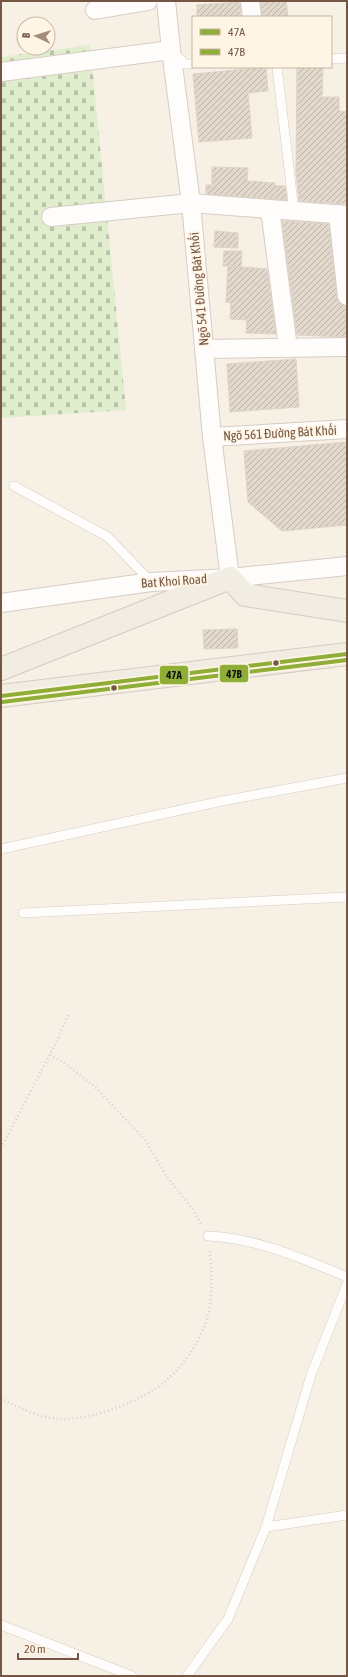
<svg xmlns="http://www.w3.org/2000/svg" width="348" height="1677" font-family="'Asap Condensed',sans-serif">
<defs>
<pattern id="cemetery-stones" width="16" height="16" patternUnits="userSpaceOnUse"><rect width="16" height="16" fill="#e0eece"/><path d="M2 7V4a2 2 0 0 1 4 0v3zM10 15v-3a2 2 0 0 1 4 0v3z" fill="#bac4a9"/></pattern>
<pattern id="building-hatch" width="6" height="6" patternUnits="userSpaceOnUse"><rect width="6" height="6" fill="#e3d8cc"/><path d="M-1 1l2-2M0 6l6-6M5 7l2-2" fill="none" stroke="#bdb2a7"/></pattern>
</defs>
<rect width="100%" height="100%" fill="#f6f0e5"/>
<path fill="url(#cemetery-stones)" d="M90,45L126,410L1,418V57Z"/>
<g fill="url(#building-hatch)" stroke="#dfd3c7">
<path d="M261,1H286L288,17H262Z"/>
<path d="M240,2L241,17H197V5Z"/>
<path d="M266,67L268,91L248,93L252,138L199,142L193,74Z"/>
<path d="M297,67H323L322,97H339V111L347,112V204L299,201L296,173Z"/>
<path d="M212,167L248,168L247,181L275,183L276,186H285L287,200L206,194V185H212Z"/>
<path d="M282,221L329,224L337,297L339,302L345,306L347,337L297,335Z"/>
<path d="M215,231L238,233V248L214,247Z"/>
<path d="M224,251H242L241,267L230,266L267,269L276,334L246,333L247,320L230,319L231,303L226,302L228,266H223Z"/>
<path d="M296,359L299,407L230,412L227,364Z"/>
<path d="M347,442V525L282,531L248,502L244,451Z"/>
<path d="M237,629L238,648L204,649L203,630Z"/>
</g>
<g fill="none" stroke-linecap="round" stroke-linejoin="round">
<defs>
<g id="lane">
<path d="M173,52L185,64H193"/>
<path d="M331,59L347,58"/>
<path d="M277,67L294,211"/>
<path d="M14,486L108,537L151,582"/>
<path d="M1,849L222,801L347,778"/>
<path d="M23,913L347,897"/>
<path d="M208,1236C257,1238 303,1259 347,1277"/>
<path d="M266,1527L347,1515"/>
<path d="M1,1625L132,1676"/>
<path d="M187,1676L228,1619L266,1527L311,1375L347,1284"/>
</g>
<g id="street">
<path d="M166,1L171,50L191,203L212,437L230,578"/>
<path d="M250,1L252,17"/>
<path d="M95,10L148,1"/>
<path d="M1,72L171,50"/>
<path d="M270,209L288,348"/>
<path d="M338,214L347,296"/>
<path d="M51,217L191,203L347,215"/>
<path d="M204,349L347,347"/>
<path d="M212,437L347,429"/>
<path d="M1,603L151,582L230,578L347,566"/>
</g>
<g id="primary">
<path d="M1,669L230,578L245,595L347,611"/>
<path d="M1,696L347,654"/>
</g>
</defs>
<use href="#lane" stroke="#d7cdc3" stroke-width="10"/>
<use href="#street" stroke="#d7cdc3" stroke-width="20"/>
<use href="#primary" stroke="#d5cbc2" stroke-width="24"/>
<g stroke="#d9d0ca" stroke-width="2.5" stroke-dasharray="1 3" stroke-linecap="butt">
<path d="M50,1055L63,1062L94,1086L145,1140L167,1177L192,1208L201,1224"/>
<path d="M1,1148L57,1041L68,1015"/>
<path d="M1,1398C19,1408 39,1418 60,1419C90,1421 145,1400 167,1380C181,1368 193,1351 201,1334C214,1308 212,1278 210,1251"/>
</g>
<use href="#lane" stroke="#fefdfb" stroke-width="9"/>
<use href="#street" stroke="#fefdfb" stroke-width="18"/>
<use href="#primary" stroke="#f2ede2" stroke-width="22"/>
<defs>
<path id="bus-1" d="M1,696L347,654"/>
<path id="bus-2" d="M2,702L347,660"/>
</defs>
<use href="#bus-1" stroke="#fff5e5" stroke-width="7"/>
<use href="#bus-2" stroke="#fff5e5" stroke-width="7"/>
<use href="#bus-1" stroke="#8eae38" stroke-width="4"/>
<use href="#bus-2" stroke="#8eae38" stroke-width="4"/>
</g>
<g fill="#755644" stroke="#fff5e5" stroke-width="1.5">
<circle cx="276" cy="663" r="3.5"/>
<circle cx="114" cy="688" r="3.5"/>
</g>
<g text-anchor="middle" dominant-baseline="central" stroke-width="3.5" stroke-linejoin="round" paint-order="stroke">
<g font-size="13" fill="#755644" stroke="#fff5e5">
<text transform="translate(199 289) rotate(-95)">Ngõ 541 Đường Bát Khối</text>
<text transform="translate(280 433) rotate(-3)">Ngõ 561 Đường Bát Khối</text>
<text transform="translate(174 581) rotate(-4)">Bat Khoi Road</text>
</g>
</g>
<g stroke="#fff5e5" stroke-width="1.5">
<rect x="219" y="664" width="30" height="19" rx="4" fill="#8eae38"/>
<rect x="159" y="665" width="30" height="20" rx="4" fill="#8eae38"/>
</g>
<g font-size="11" text-anchor="middle" font-weight="bold" fill="#111">
<text x="234" y="678">47B</text>
<text x="174" y="679">47A</text>
</g>
<rect width="348" height="1677" fill="none" stroke="#755644" stroke-width="4"/>
<rect x="192" y="16" width="140" height="52" fill="#fff5e5" stroke="#c8b5a5"/>
<rect x="200" y="29" width="20" height="6" fill="#8eae38" stroke="#c8b5a5"/>
<text x="228" y="36" font-size="12" fill="#755644">47A</text>
<rect x="200" y="49" width="20" height="6" fill="#8eae38" stroke="#c8b5a5"/>
<text x="228" y="56" font-size="12" fill="#755644">47B</text>
<g transform="translate(36 36) rotate(274)"><circle r="19" fill="#fff5e5" stroke="#c8b5a5"/>
<path d="M0-3L7 15L0 10L-7 15Z" fill="#a28c7c"/>
<text y="-6" font-size="11" font-weight="bold" text-anchor="middle" fill="#755644">B</text>
</g>
<path d="M18 1653v6h60v-6" fill="none" stroke="#755644" stroke-width="2"/>
<text x="24" y="1653" font-size="12" fill="#755644" stroke="#fff5e5" stroke-width="3" paint-order="stroke">20 m</text>
</svg>
